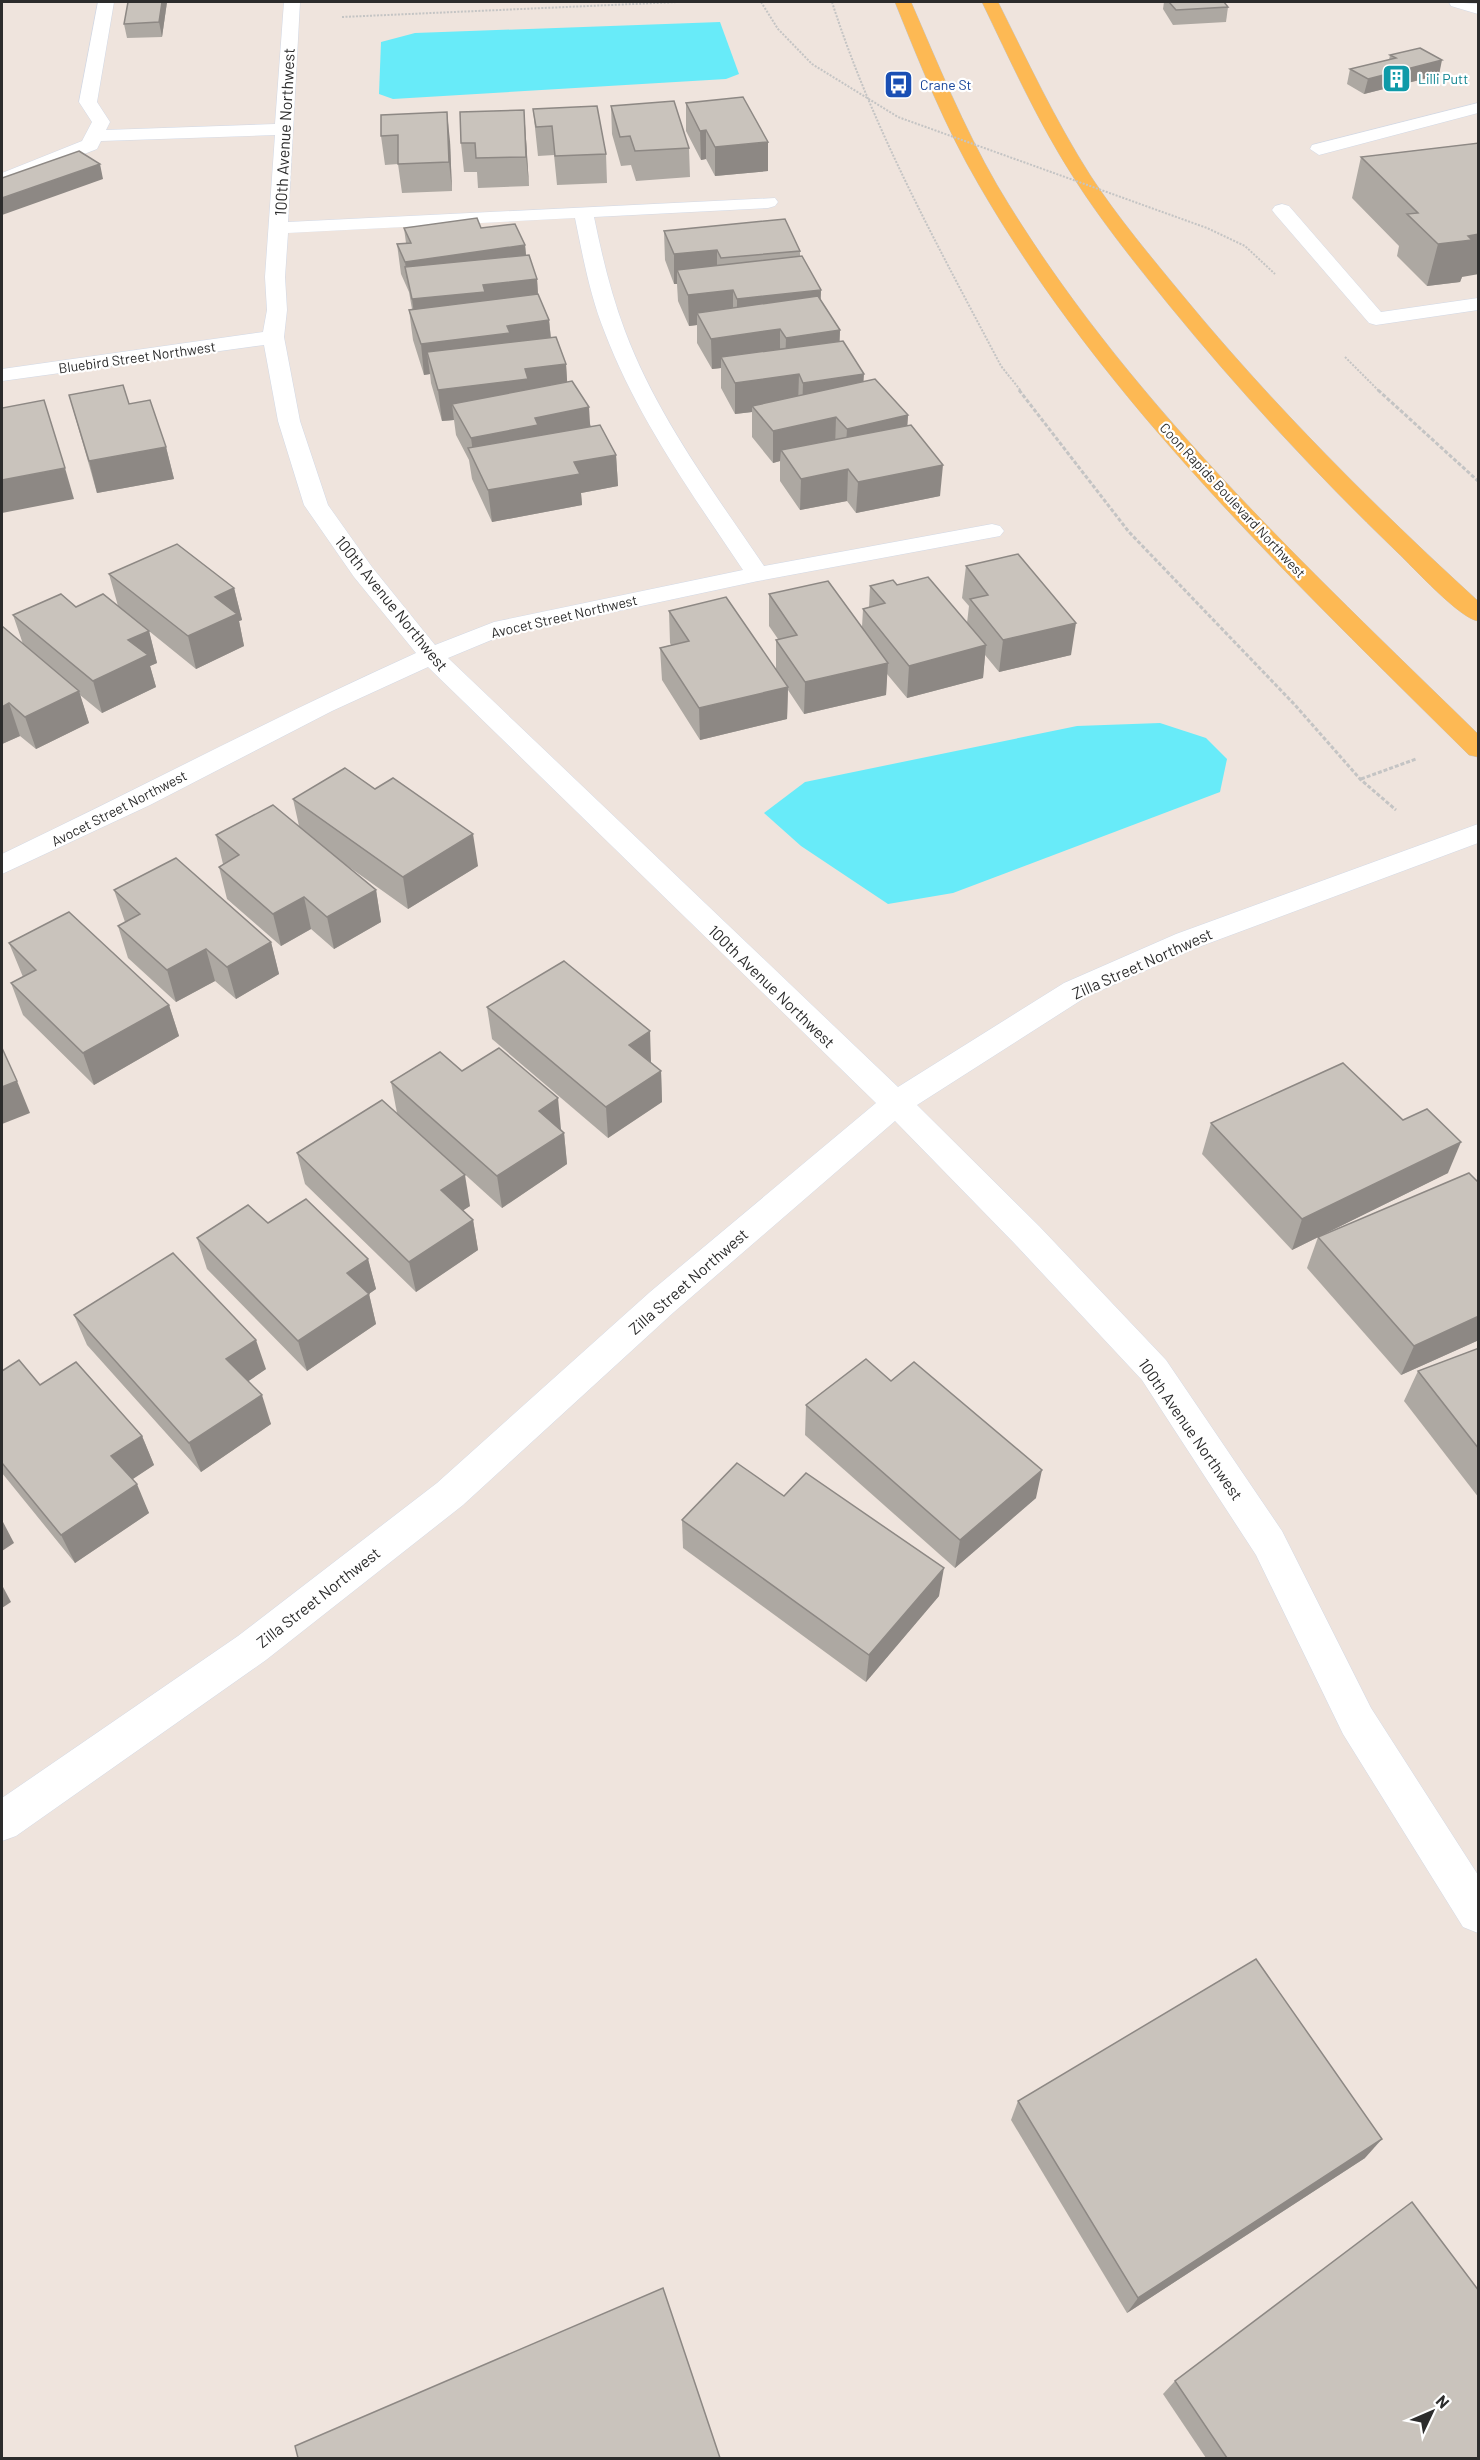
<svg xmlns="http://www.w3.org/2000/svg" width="1480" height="2460" font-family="Barlow,sans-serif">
<rect width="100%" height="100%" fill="#efe4dd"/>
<g fill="#68ebf9">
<path d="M720,22L739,74L726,79L393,99L379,94L381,42L415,33Z"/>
<path d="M1160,723L1206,738L1227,759L1220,792L953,893L888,904L801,846L764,813L805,782L1077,726Z"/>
</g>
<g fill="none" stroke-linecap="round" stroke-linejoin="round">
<defs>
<g id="minor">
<path d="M98,2H114L97,102L110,122L106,130L275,124L284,2H300L288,222L775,198L778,202L775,206L768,208L594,217C602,256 611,294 625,331C657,416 713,491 764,566L992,524L1000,526L1004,531L1000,536L758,581L501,636L448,658L898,1087L1064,983L1176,934L1478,824V843L1196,948L1086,997L917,1105L1039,1226L1166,1360L1282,1531L1371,1708L1478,1875V1933L1463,1927L1343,1734L1256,1555L1142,1380L1015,1244L895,1121L674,1312L463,1505L266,1660L16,1836L2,1841V1798L238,1636L437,1483L650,1292L876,1103L428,667L332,711L150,805L2,874V854C140,788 276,716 416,653L354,577L304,505L278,421L264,345L2,381V369L263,332L267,310L265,277L275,135L101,141L97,149L2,186V173L82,141L92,122L79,102ZM575,218C583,257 590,296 605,333C638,419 692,494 743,570L494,622L435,645L372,567L328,505L300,421L284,337L287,310L285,277L288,233Z"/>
<path d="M1449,2L1478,4V14L1451,6Z"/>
<path d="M1478,103V113L1319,155L1310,149L1312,145Z"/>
<path d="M1282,204L1289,206L1381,312L1478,298V310L1376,325L1369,323L1275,214L1272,210L1275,206Z"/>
</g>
<g id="major">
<path d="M895,2H911C938,64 963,126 997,185C1122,396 1305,565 1478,734V757L1469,755C1291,578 1105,403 979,185C945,127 920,64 895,2Z"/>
<path d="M982,2H998C1027,60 1055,120 1090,175C1118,218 1152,258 1184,297C1274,406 1374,506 1478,601V621C1459,618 1413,567 1397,552C1316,474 1240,392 1169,305C1135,263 1101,221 1072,175C1037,120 1010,60 982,2Z"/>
</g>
</defs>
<use href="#minor" stroke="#d2d9e6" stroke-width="1"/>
<use href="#major" stroke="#c4c4c4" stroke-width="1"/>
<g stroke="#c4c4c4" stroke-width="2" stroke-dasharray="2 1.5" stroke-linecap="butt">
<path d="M832,2C873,130 939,248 1001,366L1021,391"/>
<path d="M342,17L678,2"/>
<path d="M1345,357L1379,391"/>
</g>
<g stroke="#c4c4c4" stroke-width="3" stroke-dasharray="4 2" stroke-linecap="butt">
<path d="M1019,390L1129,532L1295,705L1360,779L1396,810"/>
<path d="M1378,390L1478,481"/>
<path d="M1361,779L1416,759"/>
</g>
<use href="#minor" fill="#fff" fill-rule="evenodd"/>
<use href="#major" fill="#fdb954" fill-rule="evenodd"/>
<path stroke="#c4c4c4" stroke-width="2" stroke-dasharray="2 1.5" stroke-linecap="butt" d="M761,2L778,29L812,64L898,117L1207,228L1245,246L1275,274"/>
</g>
<g fill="#ada8a2">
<path d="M128,2H167L162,37L127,38L124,24Z"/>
<path d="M1164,2H1224L1228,7L1226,22L1173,25L1163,9Z"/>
<path d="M1390,55L1439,75L1364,94L1347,84L1350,69L1389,60Z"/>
<path d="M686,103L768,171L715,176L706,159L701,160L686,131Z"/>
<path d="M611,106L689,148L690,177L636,181L631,165L621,166L612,134Z"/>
<path d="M533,109L606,154L607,183L557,185L554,155L538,156Z"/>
<path d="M381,115L450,141L452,191L402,193L398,164L385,165L381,136Z"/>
<path d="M526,139L529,186L478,188L477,172H464L461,143Z"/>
<path d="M1479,143L1462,277L1460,282L1427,286L1397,256L1399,246L1352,198L1361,157Z"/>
<path d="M404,228H481L525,245L526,255L537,279L538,294L549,320L551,338L566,364L567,382L591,426L616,455L618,486L581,493L582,505L492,522L472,479L469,460L456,435L454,420L442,421L431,383L430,374L424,375L413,340L409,310L412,309L409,292L401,274L397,244L406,243Z"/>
<path d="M664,231L800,251V257L821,290L820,300L840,330L839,341L863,381L908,415L907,426L940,496L856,513L847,501L800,510L780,481V461L773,463L752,437V412L735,414L721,388V368L712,369L697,343V325L689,326L678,301L677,284H674L665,260Z"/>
<path d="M69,395L129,404L166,447L174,479L97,493Z"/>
<path d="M966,566L1071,655L999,672L985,655L983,678L907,698L887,674L886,695L804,714L788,690L787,719L700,740L662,680L660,648L671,645L670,643L669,611L776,669V640L778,639L769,626V594L862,627L863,609L869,608L870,586L897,585L967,623L969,606L962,598Z"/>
<path d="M109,574L234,588L242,620L239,621L244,646L196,669L118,606Z"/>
<path d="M76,607L149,631L157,663L150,666L156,687L102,713L80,695L89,723L36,749L20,736L2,744V626L23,644L13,615Z"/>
<path d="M293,799L478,866L408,909L335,857L376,890L381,922L334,949L311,929L281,946L227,899L219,867L223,864L216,835L299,826Z"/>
<path d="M114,890L271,942L279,974L236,999L215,981L176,1002L128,958L118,926L125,922Z"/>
<path d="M9,943L169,1005L179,1036L94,1085L23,1015L11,983L23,977Z"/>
<path d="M487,1007L651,1063L661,1071L662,1102L608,1138L492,1039Z"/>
<path d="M462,1071L561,1129L564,1133L567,1164L502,1208L397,1113L391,1082Z"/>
<path d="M1211,1123L1448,1173L1292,1250L1202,1154Z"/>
<path d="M297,1153L470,1206L463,1210L473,1220L478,1250L416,1292L305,1184Z"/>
<path d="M1479,1183V1340L1401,1375L1307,1268L1318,1237Z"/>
<path d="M268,1223L368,1259L376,1289L369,1294L376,1324L307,1371L207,1269L197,1238Z"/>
<path d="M74,1315L266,1369L248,1381L271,1424L201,1472L87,1345Z"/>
<path d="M1479,1348V1498L1404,1401L1418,1371Z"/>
<path d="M2,1371L40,1385L142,1436L154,1465L132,1479L149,1513L75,1563L2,1473Z"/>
<path d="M891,1381L1036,1498L955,1568L805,1435L806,1405Z"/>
<path d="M784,1496L939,1596L866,1682L683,1548L682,1520Z"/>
<path d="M1018,2101L1365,2158L1127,2313L1011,2120Z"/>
<path d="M1175,2381L1479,2458H1206L1163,2394Z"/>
</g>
<g fill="#8d8884">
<path d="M162,2H167L162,37L159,22Z"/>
<path d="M1442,60L1439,75L1364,94L1368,79Z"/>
<path d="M524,110L526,139L529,186L526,157Z"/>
<path d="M447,112L450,141L452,191L449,162Z"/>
<path d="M706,130V159L701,160L700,131Z"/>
<path d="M768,142V171L715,176V147Z"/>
<path d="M100,164L103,179L2,215V198Z"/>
<path d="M1479,234V274L1462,277L1460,282L1427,286L1438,244L1468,236Z"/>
<path d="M525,245L528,275L405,267L409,292L405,262Z"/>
<path d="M717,250V280L677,270V284H674V254Z"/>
<path d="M537,279L539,310L416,330L412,299L483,285Z"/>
<path d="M733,290V321L697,313V325L689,326L688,295Z"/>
<path d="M821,290L820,320L737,330V299Z"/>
<path d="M549,320L552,351L427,352L430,374L424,375L421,344L507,326Z"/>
<path d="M780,329V359L721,357V368L712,369L711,339Z"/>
<path d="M840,330L839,361L785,369L786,338Z"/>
<path d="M566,364L568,395L452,404L454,420L442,421L438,390L525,369Z"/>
<path d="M799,374L798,405L752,406V412L735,414V383Z"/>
<path d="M864,374L862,405L802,414L803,383Z"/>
<path d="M589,407L591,439L474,460L471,438L535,418Z"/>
<path d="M908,415L906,446L845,460L847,429Z"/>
<path d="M836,417L835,448L781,450L780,461L773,463V431Z"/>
<path d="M166,447L174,479L97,493L89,461Z"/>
<path d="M616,455L618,486L581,493L582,505L492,522L488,490L574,462Z"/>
<path d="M943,465L940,496L856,513L858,482Z"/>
<path d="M65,468L74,499L2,513V480Z"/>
<path d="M848,469L847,501L800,510L801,479Z"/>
<path d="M234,588L242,620L239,621L244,646L196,669L188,636L215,597Z"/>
<path d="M1076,623L1071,655L999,672L1003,640Z"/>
<path d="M149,631L157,663L150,666L156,687L102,713L93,681L128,640Z"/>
<path d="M986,645L983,678L907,698L909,666Z"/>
<path d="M888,663L886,695L804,714L805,682Z"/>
<path d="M788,687L787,719L700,740L699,708Z"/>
<path d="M79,691L89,723L36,749L25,717Z"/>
<path d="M9,703L20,736L2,744V707Z"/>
<path d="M473,834L478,866L408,909L403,877Z"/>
<path d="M376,890L381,922L334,949L327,917Z"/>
<path d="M304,897L311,929L281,946L273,914Z"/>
<path d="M271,942L279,974L236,999L227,967Z"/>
<path d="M206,949L215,981L176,1002L167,970Z"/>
<path d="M169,1005L179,1036L94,1085L83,1053Z"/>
<path d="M650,1031L651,1063L629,1045Z"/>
<path d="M661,1071L662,1102L608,1138L606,1107Z"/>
<path d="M17,1081L30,1113L2,1124V1087Z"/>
<path d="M558,1098L561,1129L542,1142L539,1111Z"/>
<path d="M564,1133L567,1164L502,1208L497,1176Z"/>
<path d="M1461,1142L1448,1173L1292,1250L1302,1219Z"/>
<path d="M465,1175L470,1206L447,1221L441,1190Z"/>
<path d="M473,1220L478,1250L416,1292L409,1262Z"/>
<path d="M368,1259L376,1289L354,1304L347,1273Z"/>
<path d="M369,1294L376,1324L307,1371L298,1341Z"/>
<path d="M1479,1316V1340L1401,1375L1414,1346Z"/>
<path d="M256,1340L266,1369L237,1389L226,1359Z"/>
<path d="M262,1395L271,1424L201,1472L189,1443Z"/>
<path d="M142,1436L154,1465L124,1485L111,1456Z"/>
<path d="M1042,1470L1036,1498L955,1568L960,1540Z"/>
<path d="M137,1484L149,1513L75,1563L61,1535Z"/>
<path d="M2,1520L14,1543L2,1551Z"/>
<path d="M944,1568L939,1596L866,1682L869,1655Z"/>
<path d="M2,1585L11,1602L2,1608Z"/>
<path d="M1382,2139L1365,2158L1127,2313L1138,2298Z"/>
</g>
<g fill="#c9c3bc" stroke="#8d8884" stroke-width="1.5">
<path d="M128,2H162L159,22L124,24Z"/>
<path d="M1169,2H1224L1228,7L1176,10Z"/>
<path d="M1420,48L1442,60L1368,79L1350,69L1396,58L1390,55Z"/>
<path d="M743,97L768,142L715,147L706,130L700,131L686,103Z"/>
<path d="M674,101L689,148L635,151L630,136L620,137L611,106Z"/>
<path d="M597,106L606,154L555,156L552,126L536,127L533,109Z"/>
<path d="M524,110L526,157L476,158L475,143H461L460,112Z"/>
<path d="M447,112L449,162L398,164V135L381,136V115Z"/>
<path d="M1479,143V234L1468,236L1472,240L1438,244L1407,214L1418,213L1361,157Z"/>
<path d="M79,151L100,164L2,198V178Z"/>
<path d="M477,218L481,228L515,224L525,245L405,262L397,244L411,243L404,228Z"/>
<path d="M785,219L800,251L721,258L717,250L674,254L664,231Z"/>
<path d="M529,255L537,279L483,285L485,292L412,299L405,267Z"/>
<path d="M802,256L821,290L737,299L733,290L688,295L677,270Z"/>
<path d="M538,294L549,320L507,326L510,333L421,344L409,310Z"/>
<path d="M818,296L840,330L786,338L780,329L711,339L697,313Z"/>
<path d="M556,337L566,364L525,369L528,379L438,390L427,352Z"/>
<path d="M843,341L864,374L803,383L799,374L735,383L721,357Z"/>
<path d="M875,379L908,415L847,429L836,417L773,431L752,406Z"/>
<path d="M572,381L589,407L535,418L538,425L471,438L452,404Z"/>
<path d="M123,385L129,404L150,400L166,447L89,461L69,395Z"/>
<path d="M44,400L65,468L2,480V408Z"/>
<path d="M600,425L616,455L574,462L580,474L488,490L468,448Z"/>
<path d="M911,425L943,465L858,482L848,469L801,479L781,450Z"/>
<path d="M177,544L234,588L215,597L237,614L188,636L109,574Z"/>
<path d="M1018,554L1076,623L1003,640L970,599L988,595L966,566Z"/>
<path d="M928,577L986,645L909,666L863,609L885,603L870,586L893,580L897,585Z"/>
<path d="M828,581L888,663L805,682L776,640L797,635L769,594Z"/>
<path d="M61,594L76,607L103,594L149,631L128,640L148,655L93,681L13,615Z"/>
<path d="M726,597L788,687L699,708L660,648L689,641L669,611Z"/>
<path d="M2,626L79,691L25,717L9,703L2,707Z"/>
<path d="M345,768L375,789L393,778L473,834L403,877L293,799Z"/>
<path d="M273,805L376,890L327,917L304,897L273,914L219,867L239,855L216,835Z"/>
<path d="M176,858L271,942L227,967L206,949L167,970L118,926L140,914L114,890Z"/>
<path d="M69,912L169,1005L83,1053L11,983L36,970L9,943Z"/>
<path d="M564,961L650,1031L629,1045L661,1071L606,1107L487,1007Z"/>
<path d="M2,1048L17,1081L2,1087Z"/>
<path d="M499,1048L558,1098L539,1111L564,1133L497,1176L391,1082L440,1052L462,1071Z"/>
<path d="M1343,1063L1403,1120L1427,1109L1461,1142L1302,1219L1211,1123Z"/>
<path d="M382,1100L465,1175L441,1190L473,1220L409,1262L297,1153Z"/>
<path d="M1469,1173L1479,1183V1316L1414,1346L1318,1237Z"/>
<path d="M306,1199L368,1259L347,1273L369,1294L298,1341L197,1238L248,1205L268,1223Z"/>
<path d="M173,1253L256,1340L226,1359L262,1395L189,1443L74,1315Z"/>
<path d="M1479,1348V1449L1418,1371Z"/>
<path d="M866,1359L891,1381L914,1362L1042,1470L960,1540L806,1405Z"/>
<path d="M19,1360L40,1385L76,1362L142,1436L111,1456L137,1484L61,1535L2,1463V1371Z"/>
<path d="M737,1463L784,1496L806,1473L944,1568L869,1655L682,1520Z"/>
<path d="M1256,1959L1382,2139L1138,2298L1018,2101Z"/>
<path d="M1412,2202L1479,2291V2458H1227L1175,2381Z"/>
<path d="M663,2288L720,2458H298L295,2446Z"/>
</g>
<defs>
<symbol id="building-square" viewBox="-11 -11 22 22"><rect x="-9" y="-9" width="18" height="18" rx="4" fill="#0f9aa8" stroke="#fff"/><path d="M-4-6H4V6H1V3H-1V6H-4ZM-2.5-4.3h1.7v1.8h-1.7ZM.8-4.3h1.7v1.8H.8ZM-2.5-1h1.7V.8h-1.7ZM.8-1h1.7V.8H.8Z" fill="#fff"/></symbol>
<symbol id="bus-square" viewBox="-11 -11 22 22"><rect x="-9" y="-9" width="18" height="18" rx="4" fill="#1a4fb4" stroke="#fff"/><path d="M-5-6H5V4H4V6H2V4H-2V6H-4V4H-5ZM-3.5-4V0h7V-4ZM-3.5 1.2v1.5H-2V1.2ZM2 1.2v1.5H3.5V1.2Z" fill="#fff"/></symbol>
</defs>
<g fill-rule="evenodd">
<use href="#building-square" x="1380" y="62" width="33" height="33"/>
<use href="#bus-square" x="882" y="68" width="33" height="33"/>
</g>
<g text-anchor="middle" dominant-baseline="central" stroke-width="4.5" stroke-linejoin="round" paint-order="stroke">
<g font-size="14" fill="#0d838f" stroke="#fff" text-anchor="start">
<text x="1418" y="78">Lilli Putt</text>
</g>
<g font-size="14" fill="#164399" stroke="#fff" text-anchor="start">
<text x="920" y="84">Crane St</text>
</g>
<g font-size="14" fill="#2c2c2c" stroke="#fff">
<text transform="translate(137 357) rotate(-8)">Bluebird Street Northwest</text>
<text transform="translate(1233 500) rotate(47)">Coon Rapids Boulevard Northwest</text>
<text transform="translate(564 616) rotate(-13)">Avocet Street Northwest</text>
<text transform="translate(119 808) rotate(-27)">Avocet Street Northwest</text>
</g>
<g font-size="16" fill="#2c2c2c" stroke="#fff">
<text transform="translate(284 132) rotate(-87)">100th Avenue Northwest</text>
<text transform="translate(392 603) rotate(51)">100th Avenue Northwest</text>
<text transform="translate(1142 963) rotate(-24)">Zilla Street Northwest</text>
<text transform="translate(772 986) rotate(44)">100th Avenue Northwest</text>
<text transform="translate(688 1281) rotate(-41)">Zilla Street Northwest</text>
<text transform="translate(1191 1429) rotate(55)">100th Avenue Northwest</text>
<text transform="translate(318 1597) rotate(-38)">Zilla Street Northwest</text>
</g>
</g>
<rect width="1480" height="2460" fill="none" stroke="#2c2c2c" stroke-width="6"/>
<g transform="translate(1432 2412) rotate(46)" stroke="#ffffff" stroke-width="4.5" paint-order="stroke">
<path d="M0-4.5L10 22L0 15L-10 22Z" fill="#2c2c2c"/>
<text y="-9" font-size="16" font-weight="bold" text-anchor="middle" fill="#2c2c2c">N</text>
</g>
</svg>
